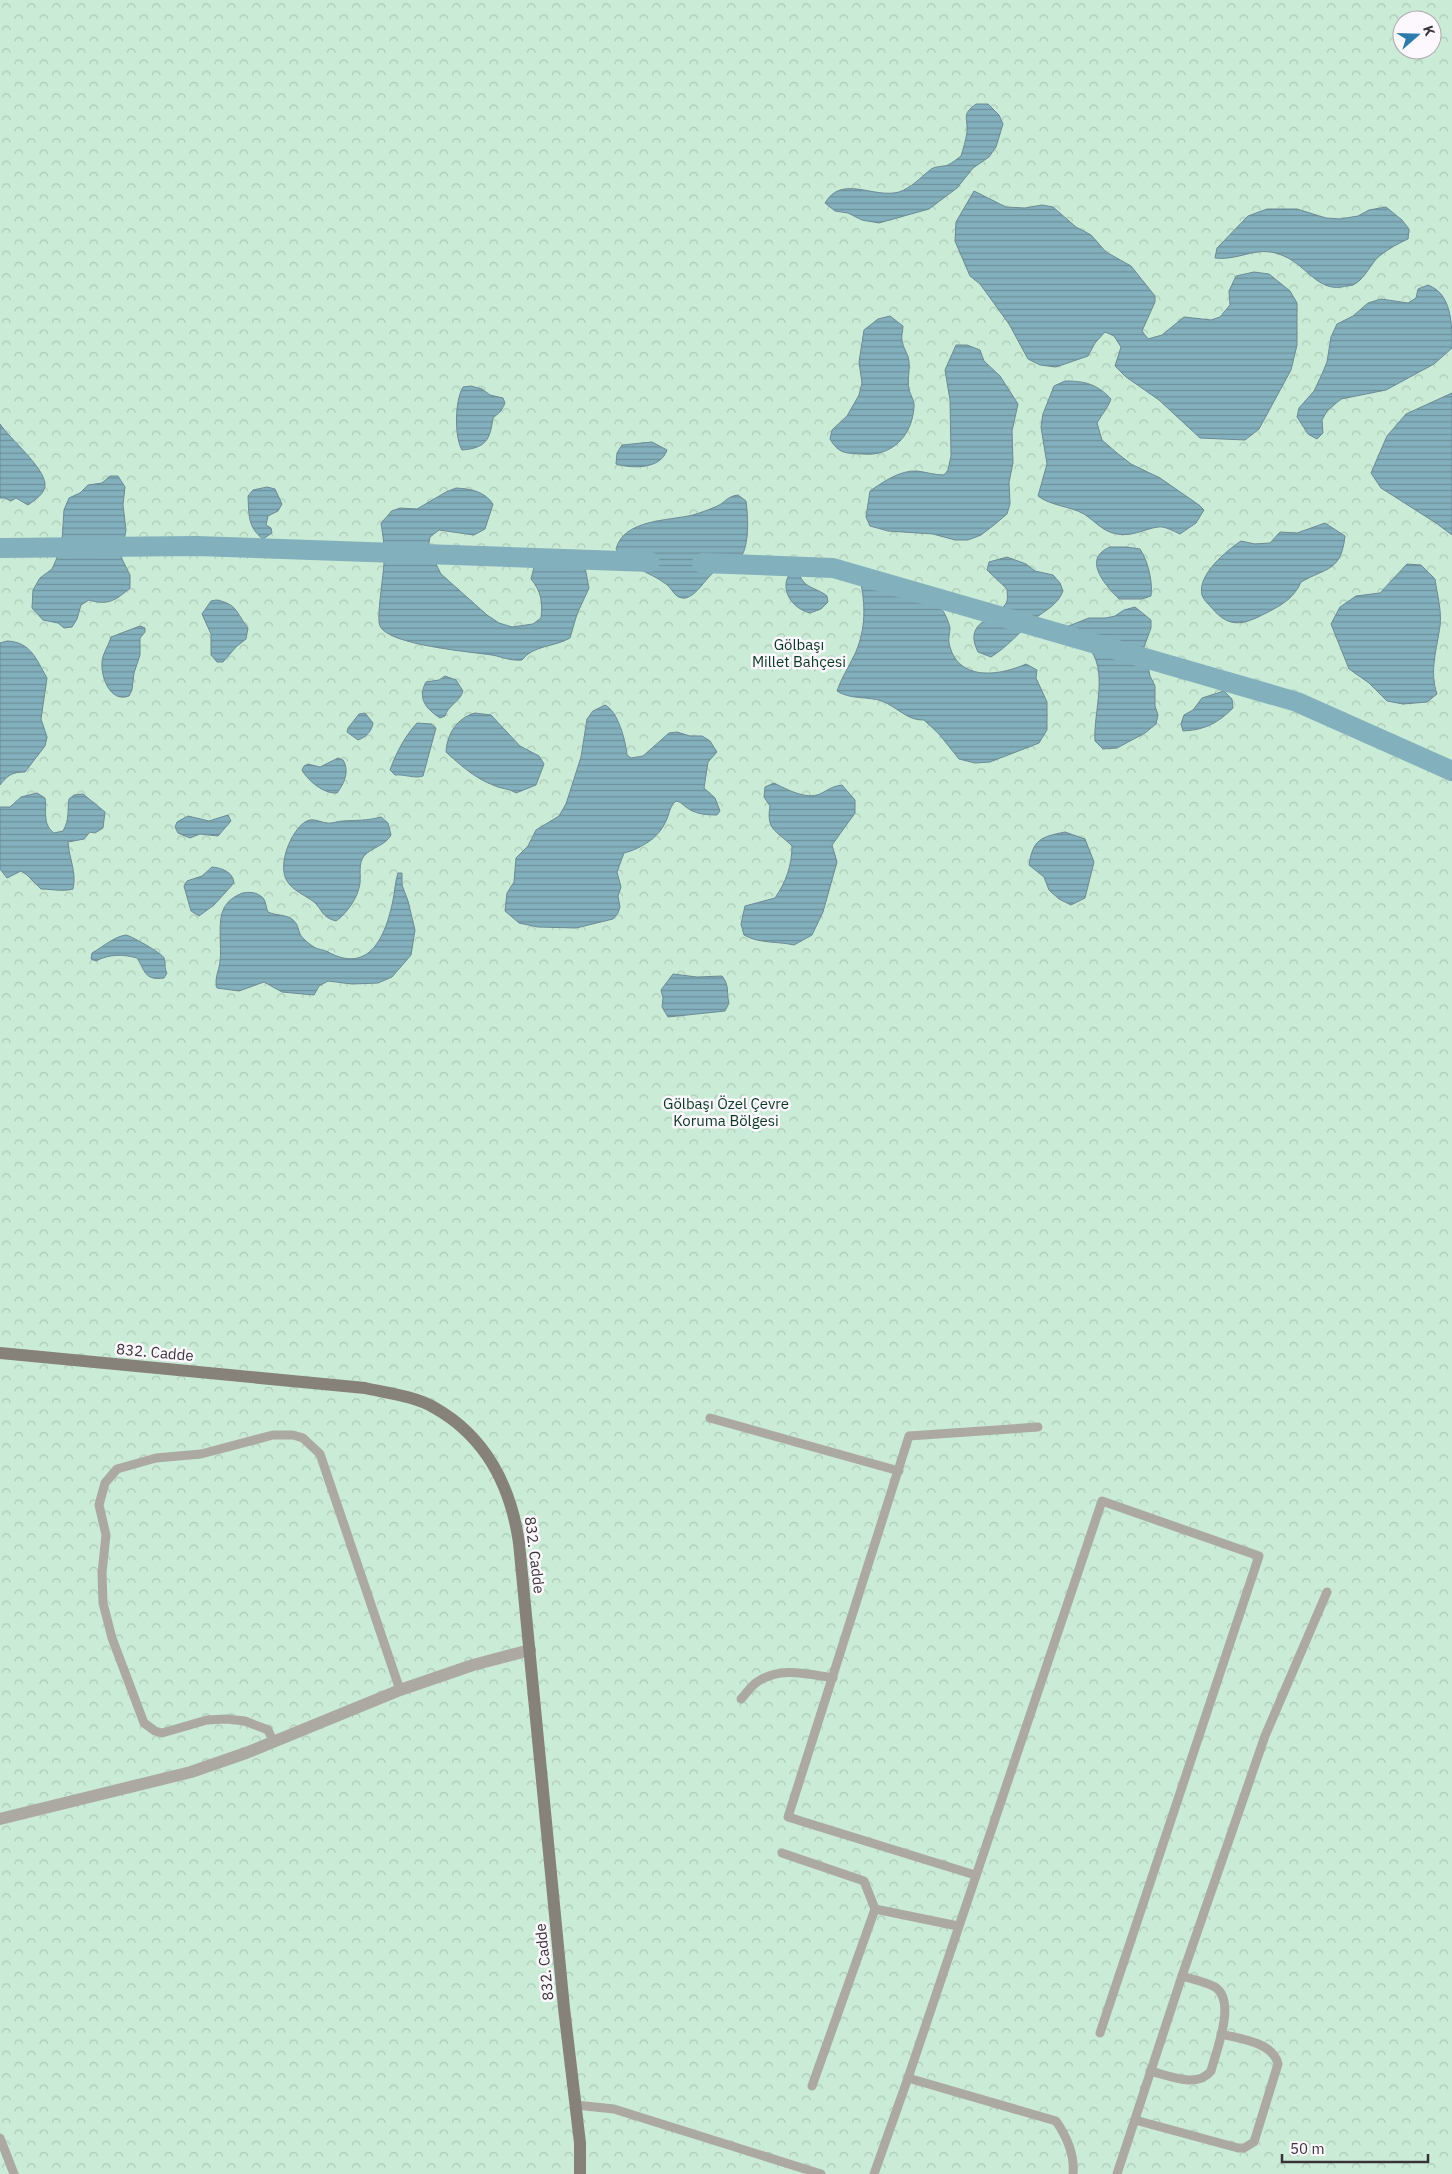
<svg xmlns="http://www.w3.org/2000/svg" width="1452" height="2174" font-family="'IBM Plex Sans',sans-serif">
<defs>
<pattern id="park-crowns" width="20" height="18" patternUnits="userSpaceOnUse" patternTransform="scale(1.25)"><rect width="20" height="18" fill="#caebd6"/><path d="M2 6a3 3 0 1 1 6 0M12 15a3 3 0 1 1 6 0" fill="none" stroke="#aecab8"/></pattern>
<pattern id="water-rules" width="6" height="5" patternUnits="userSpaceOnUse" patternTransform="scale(1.25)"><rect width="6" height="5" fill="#83b0bd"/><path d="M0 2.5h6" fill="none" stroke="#6c909b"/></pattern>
</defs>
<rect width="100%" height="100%" fill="#fdf8fd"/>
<path fill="url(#park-crowns)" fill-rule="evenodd" d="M0,0H1452V2174H0ZM1402,20H1432V50H1402Z"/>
<g fill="url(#water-rules)" stroke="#6c8a95">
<path d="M976,104H988L999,115L1003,124L996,147L989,157L973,168L957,188L929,209L879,223L862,220L848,213L835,211L825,203C842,174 873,199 899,192C911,188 920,178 930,170C934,166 942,167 948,165C952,163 957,159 961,156C963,149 966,140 967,132C968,117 961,115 976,104Z"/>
<path d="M974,191L1006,207L1025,208L1042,205L1053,207L1076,227L1091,235L1106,252L1131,266L1155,296V302L1142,331L1148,339L1162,335L1184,317L1211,320L1220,317L1230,305L1229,291L1236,276L1254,272L1269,274L1290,291L1297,303V345L1291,370L1259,429L1245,440L1200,438L1159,400L1126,377L1115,366L1121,347L1114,336L1105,332L1095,343L1088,356L1056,367L1040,365L1028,359L1009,324L980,284L970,276L955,241L956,222Z"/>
<path d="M1386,207L1402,220L1409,229L1408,239C1399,243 1390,248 1382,254C1371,261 1366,279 1353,285C1350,286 1345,286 1342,287C1318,291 1306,266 1286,257C1258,243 1242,261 1215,258L1217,248L1248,216L1267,209H1297L1326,218L1340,219L1358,216L1369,210Z"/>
<path d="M1428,285C1452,294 1452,324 1452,348L1434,364L1386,390L1341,399L1327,411L1322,420L1323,433L1317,439L1308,434L1297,417L1299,408L1314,391L1322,374L1327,362L1331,337L1337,324L1353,316L1368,303L1381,299L1408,303L1416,298L1418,289Z"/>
<path d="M890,316L903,326C903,331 901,336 902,341C903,348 909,355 909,362C910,372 907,379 909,389C910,395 915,401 914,407C912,437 891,457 862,454C845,453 839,454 830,439L832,430L847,416L859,395L862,383L859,362L864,330L878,319Z"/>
<path d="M956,345H967L980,350L984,361L1000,376L1018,404L1012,431L1013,463L1009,482L1010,504L1007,514L994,525L981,535L968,540H955L933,534L888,531L870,526L866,517L870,491C883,482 900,470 917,471C926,472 934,475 944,475L948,470L951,456L950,400L945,370Z"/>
<path d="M1065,381C1085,381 1097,384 1111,399C1108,408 1102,414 1097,423L1102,440L1117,453L1131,464L1160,478L1199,505L1204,510L1196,523L1180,534C1173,531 1165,526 1158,527C1144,529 1132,537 1117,534C1103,532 1095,521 1084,514C1070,506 1051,506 1038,496L1047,464L1041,427L1043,414L1054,386Z"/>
<path d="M471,386L482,389L490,395L503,398L505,403L501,411L493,418C490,440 486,448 462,450C454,436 455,400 463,387Z"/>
<path d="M1452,393V535L1436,523L1381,488L1371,473L1387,436L1406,414Z"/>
<path d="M0,424C10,439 44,467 45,484C46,493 35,500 28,505L16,498L11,501L5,498H0Z"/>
<path d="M652,442L667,450C661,469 633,469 616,464L617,453L622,445Z"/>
<path d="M110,476H118L125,487L123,505L126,530L121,557L130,575V588C116,600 108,606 89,600L81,605L77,619L72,627L64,628L58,623L43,620L32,608L33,590L40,578L52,569L56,560L62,541L64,510L69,498L80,493L88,485L102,483Z"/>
<path d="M267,487L275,489L282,504L278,511L268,516L266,525L271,528L272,533L263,539C247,527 249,513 248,496L253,490Z"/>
<path d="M456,488C471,489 484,491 493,504L485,529L474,535L439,530L430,537L428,548L441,574L487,615L499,623L512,627L533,624L541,618C543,602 541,591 531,579L534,567L559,552L570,551L578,556L585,567L589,588L577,614L570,638C555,647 533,645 522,660C510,661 503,657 492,655C472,652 388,645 380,626C376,618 384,574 384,561C385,548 383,536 381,523L392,511L400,508L417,509L446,492Z"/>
<path d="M738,495L746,501C748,516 749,537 744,551C740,563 723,565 714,572C705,579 694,600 682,598C674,597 672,588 666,584C649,571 627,568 616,549C624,519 668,521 693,515C700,513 708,510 715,507C724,504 727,496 738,495Z"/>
<path d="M1325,523L1345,536C1341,571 1328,567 1301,582C1295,596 1285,603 1272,610C1247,623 1231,632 1211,607C1208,604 1203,599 1202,595C1197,575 1226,551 1241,541L1255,544L1270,543L1280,532L1297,533Z"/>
<path d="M1110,547H1126L1140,549C1148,561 1153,582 1151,596L1142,599H1119C1106,586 1081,559 1110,547Z"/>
<path d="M1007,557L1026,564L1035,571L1053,575L1060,583L1063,591C1058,605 1044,611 1033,620C1019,633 1007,647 991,657L978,652C961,619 1001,619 1007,601C1008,598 1007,592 1007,589L987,570L989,562Z"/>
<path d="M1407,564L1421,565L1435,579C1437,594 1442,611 1440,626C1437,649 1429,671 1437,694L1427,702L1403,704L1387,701L1369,683L1349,669L1331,624L1340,607L1356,596L1380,593Z"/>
<path d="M790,572L799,573C804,589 816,587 827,596L828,602L821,609L810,613C798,610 785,599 786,584C786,580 789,575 790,572Z"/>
<path d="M872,580C889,584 904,596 922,600C929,601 934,602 940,607C944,611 949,622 950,628C950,633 948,638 949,643C957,682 999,676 1026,664L1037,670L1036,678L1047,702V730L1039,743L990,762L975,763L959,759L939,734L924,720C908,721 897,707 882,701C867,696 851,700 837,691C841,679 848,668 854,656C865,633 866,609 861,584Z"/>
<path d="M216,600C238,604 236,613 248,628L246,639L236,647L223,662H217L211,655V634L202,614L211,601Z"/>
<path d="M1135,607L1151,620V628L1144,647L1150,676L1155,686V706L1158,715L1156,724L1145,733L1117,748L1103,749L1095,741C1093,712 1110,669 1087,646C1082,641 1072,638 1066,635V627L1089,618H1106L1115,616L1124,610Z"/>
<path d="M140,626L145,628V632L140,638V655L134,673L132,690L129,696C110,703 101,677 102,663C102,654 109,645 111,637Z"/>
<path d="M7,641C31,642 36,659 47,678L41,719L47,737L45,746L25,772C12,772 8,775 0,785V643Z"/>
<path d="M445,676L456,680L463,691C460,702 448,705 445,716L440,718C426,709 417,698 426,682L439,680Z"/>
<path d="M1224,691L1232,699L1233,708C1218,723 1205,730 1183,731L1181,724L1184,715L1193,710L1202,698Z"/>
<path d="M605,705C618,711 626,742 627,755L631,758L643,756L669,733L677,732L690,736H702L710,741L717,752L708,762L704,788L715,798L720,811L717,815C707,815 694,814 686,807C682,804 681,802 676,801C669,807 670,813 666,821C659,838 640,849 624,853L617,872L621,887L618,896L620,907L618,913L613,919L576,928L538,927L519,923L505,911L507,893L514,882L516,858L528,846L536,830L559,816L566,804L581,757L587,719L593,711Z"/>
<path d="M365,713L373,723C372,731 366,737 358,740L347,732L348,728L359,714Z"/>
<path d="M475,713L491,715L520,746L539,756L544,764L536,785L516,793C508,788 501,789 493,785C476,779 459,764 446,752C447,734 457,718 475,713Z"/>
<path d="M417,723L431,724L436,728L423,776C414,779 405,774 395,775L390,770C396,753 405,736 417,723Z"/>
<path d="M338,758L343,760C350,771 344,784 337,793C324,794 308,781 302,770L304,766L308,764L320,767Z"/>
<path d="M774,783C786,789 806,800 820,794C830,789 830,787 842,785L855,800V813L832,845L837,862L823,912L812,935L794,945C777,941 760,944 744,935L741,924L745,906L775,898C786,882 792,865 792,846C776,830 766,830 770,806L764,797L765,787Z"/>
<path d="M37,793L45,798C47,811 42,824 54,833L63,831C70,819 67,811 69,799L74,795L83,794L105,812L103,828L95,833L90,832L84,839L68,842C69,858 77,873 73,889C62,892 52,889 41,889L27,875L21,871L7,878L0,869V807H10L21,797Z"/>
<path d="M228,815L231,821L218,836L200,834L190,838L178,833L175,827L177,822L188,816L209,821Z"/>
<path d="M381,817L388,823L391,835C385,846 372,847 364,856C358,864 361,874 360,883C358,898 347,913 336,921C321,917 323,910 314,902C305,895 293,891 287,881C277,865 291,831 305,822C313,817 319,822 327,823C332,824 337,821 343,821C356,820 367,821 381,817Z"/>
<path d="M1065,832L1085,839L1094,862L1085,898L1071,905L1059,899L1049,890L1044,877L1029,865C1033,839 1041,837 1065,832Z"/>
<path d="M212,867C222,868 233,872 234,883L214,905L199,916L191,911L184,886L187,881L202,876Z"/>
<path d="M398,873H402V885L408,901L415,930L411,955L392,977L378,983L352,984L328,981L319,986L314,995L282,992L264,982L239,991L217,988C214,978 219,971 220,962C222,946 217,921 224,908C231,895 251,886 263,898C266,901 266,908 268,912C276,916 287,914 293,920C298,924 298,929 300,934C302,938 309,944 314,947C318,950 323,949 328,952C370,975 386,935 393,900C395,891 395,882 398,873Z"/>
<path d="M126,935C131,936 162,953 164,958C166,963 164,968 167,973L164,978C144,981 145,970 137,958C123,954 109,954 96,961L91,959L92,953C103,947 113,937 126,935Z"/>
<path d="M673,974L697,977L722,976C730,986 726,992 729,1003L725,1011L668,1017L662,1007L663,998L661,990Z"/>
</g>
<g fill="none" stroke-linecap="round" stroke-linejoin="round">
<g stroke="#83b0bd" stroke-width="20">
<path d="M0,548L196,546L650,562"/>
<path d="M702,563L833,568L1297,702L1452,771"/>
</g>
<g stroke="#aca9a2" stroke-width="9">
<path d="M710,1418L899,1471"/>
<path d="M741,1699C746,1694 751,1686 757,1682C780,1666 807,1674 833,1678"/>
<path d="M273,1741L268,1730L245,1721L226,1719L207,1720L162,1733L155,1731L144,1723L112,1638L103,1603L102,1573L106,1535L99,1505L105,1483L117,1469L156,1458L201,1454L273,1435H293L303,1438L320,1454L400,1690"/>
<path d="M782,1853L864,1881L875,1909L958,1926"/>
<path d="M975,1875L788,1817L909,1436L1038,1427"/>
<path d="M1150,2071C1168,2075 1197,2089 1211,2071C1216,2051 1237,2001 1215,1987C1206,1982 1192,1979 1182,1976"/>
<path d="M908,2078L1056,2121C1067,2137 1075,2154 1073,2174"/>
<path d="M812,2086L875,1909"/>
<path d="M576,2105L614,2109L821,2174"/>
<path d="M1135,2120L1238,2148H1244L1254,2142L1278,2064C1273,2042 1240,2039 1221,2034"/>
<path d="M0,2138L14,2174"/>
<path d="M874,2174L908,2078L1102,1501L1259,1556L1100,2033"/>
<path d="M1117,2174L1182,1976L1265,1736L1327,1592"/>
</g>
<path stroke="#aca9a2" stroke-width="12" d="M0,1819L191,1772L246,1753L400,1690L473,1665L530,1650"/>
<path stroke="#878279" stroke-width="12" d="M0,1353L365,1388C387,1393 415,1396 435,1408C486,1437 511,1487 519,1543L564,2008L580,2143V2174"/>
</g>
<g text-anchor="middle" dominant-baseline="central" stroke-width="5" stroke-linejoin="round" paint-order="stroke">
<g font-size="15" fill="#063720" stroke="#fdf8fd">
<text x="799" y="644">Gölbaşı<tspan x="799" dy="17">Millet Bahçesi</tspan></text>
<text x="726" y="1103">Gölbaşı Özel Çevre<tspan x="726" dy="17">Koruma Bölgesi</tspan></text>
</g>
<g font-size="15" fill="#383338" stroke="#fdf8fd">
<text transform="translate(155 1352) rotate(5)">832. Cadde</text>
<text transform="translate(535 1555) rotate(83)">832. Cadde</text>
<text transform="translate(544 1962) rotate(-96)">832. Cadde</text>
</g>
</g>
<g transform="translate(1417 35) rotate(70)"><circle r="24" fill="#fdf8fd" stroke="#aea9ae"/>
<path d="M0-4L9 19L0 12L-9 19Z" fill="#2b7cad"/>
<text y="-8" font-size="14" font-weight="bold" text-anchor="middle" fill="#383338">K</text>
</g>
<path d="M1282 2154v8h146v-8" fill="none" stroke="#383338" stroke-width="2.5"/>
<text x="1290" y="2154" font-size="15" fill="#383338" stroke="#fdf8fd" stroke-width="4" paint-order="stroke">50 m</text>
</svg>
